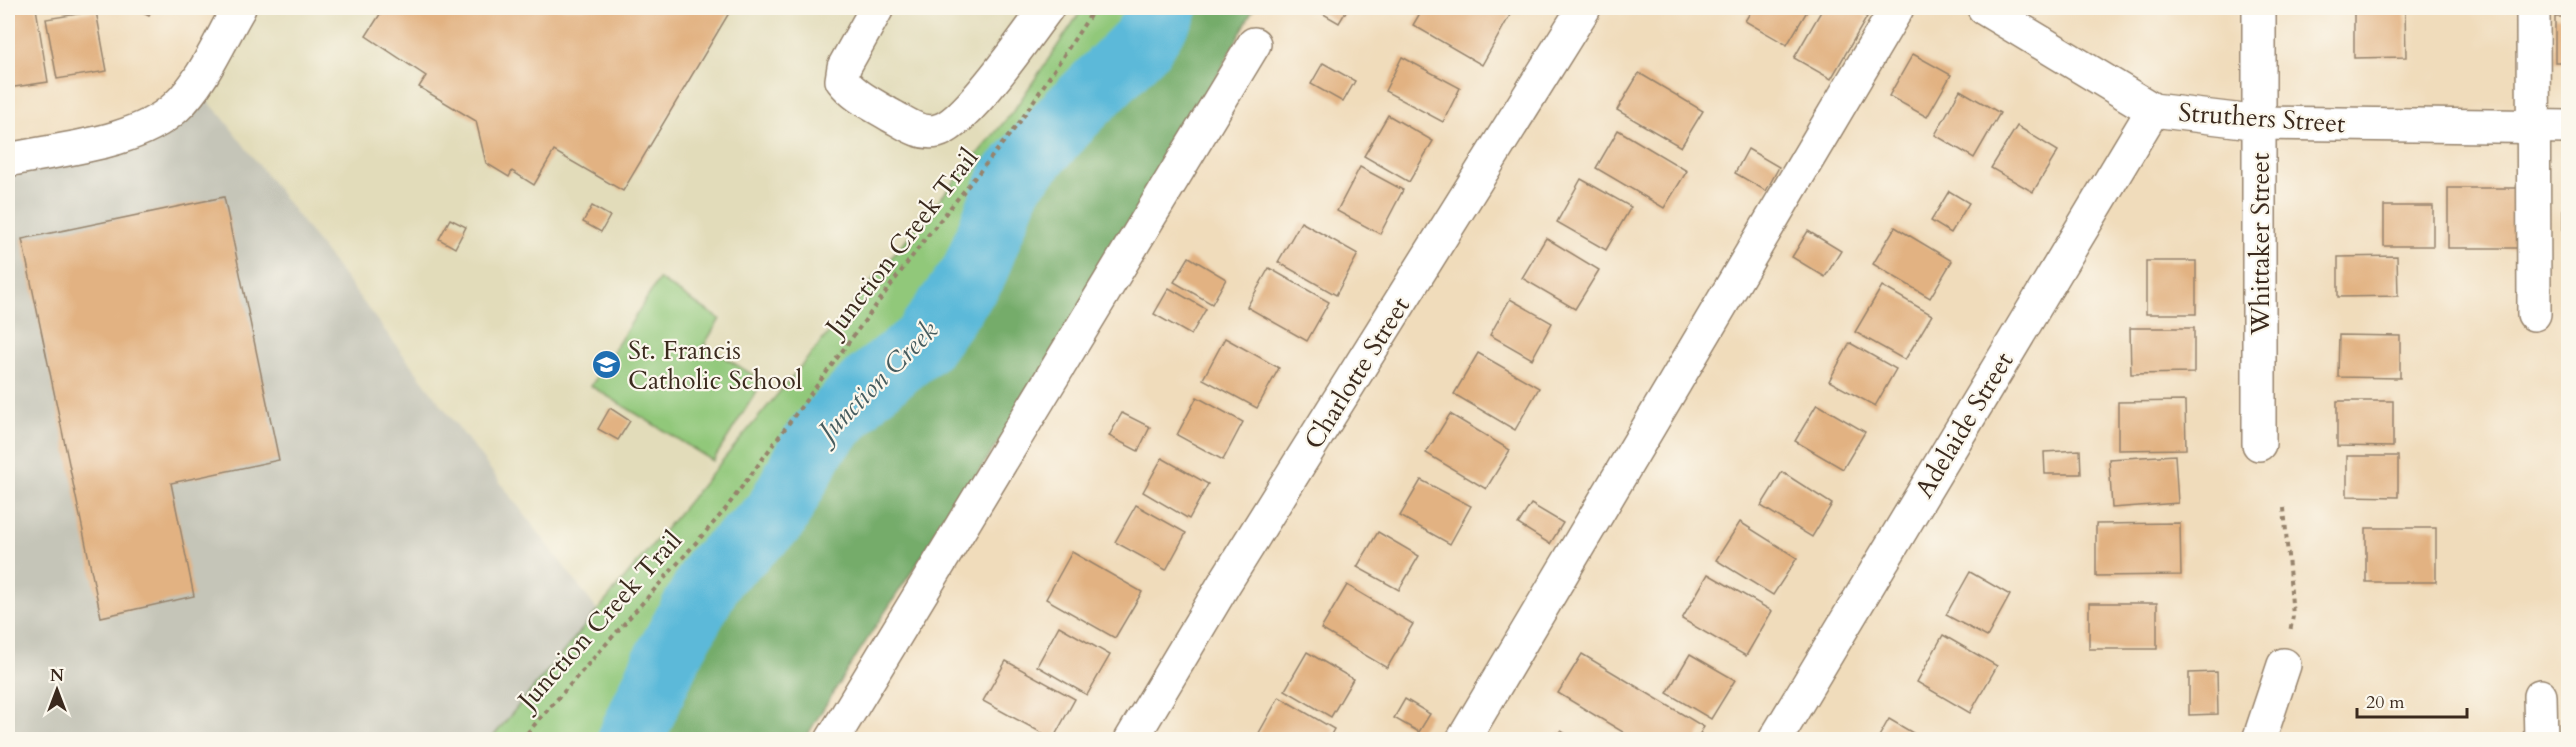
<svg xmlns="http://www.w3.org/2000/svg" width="2576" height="747" font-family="Cardo,serif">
<rect width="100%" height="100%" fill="#fbf7ec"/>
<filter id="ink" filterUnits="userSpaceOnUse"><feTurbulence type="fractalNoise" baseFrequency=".0167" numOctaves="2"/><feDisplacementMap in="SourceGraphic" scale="12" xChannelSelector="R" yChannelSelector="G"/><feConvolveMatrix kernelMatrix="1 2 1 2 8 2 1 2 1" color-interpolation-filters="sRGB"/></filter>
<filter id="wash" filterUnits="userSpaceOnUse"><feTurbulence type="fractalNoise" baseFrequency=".008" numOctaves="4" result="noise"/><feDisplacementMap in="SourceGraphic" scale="24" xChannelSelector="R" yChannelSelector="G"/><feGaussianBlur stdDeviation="1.35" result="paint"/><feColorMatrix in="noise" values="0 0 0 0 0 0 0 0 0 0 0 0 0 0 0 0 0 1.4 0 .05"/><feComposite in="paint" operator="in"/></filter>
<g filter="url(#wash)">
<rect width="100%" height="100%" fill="#f0dcbb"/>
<path fill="#e2dcba" d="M236,8H1083L1014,110L598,611L224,119L192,83Z"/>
<path fill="#c5c5b8" d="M192,83L224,119L598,611L490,739H8V157L130,132Z"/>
<g fill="#91c87a" stroke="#66794c" stroke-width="1.5">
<path d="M1083,8H1162L1141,42L1068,113L1007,180L971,273L921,341L865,385L814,439L773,515L712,570L663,658L627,739L490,740L1014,110Z"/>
<path d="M659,279L720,319L704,345L763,381L713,461L591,386Z"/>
</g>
<path fill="#74ac6a" stroke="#586b44" stroke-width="1.5" d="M1162,8H1254C1212,85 1171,163 1127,239C1027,410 907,569 805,739L627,740L663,659L712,570L773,515L814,439L865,385L921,341L971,273L1007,180L1068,113L1141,42Z"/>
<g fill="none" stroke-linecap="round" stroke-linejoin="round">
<path stroke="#5bb9d9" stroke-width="66" d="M630,740L666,660L714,572L775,517L816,441L866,388L923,343L974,273L1010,181L1070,115L1142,43L1165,8"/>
</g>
<g id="blocks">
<g fill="#e2b282">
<path d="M36,8L48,82L8,88V9Z"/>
<path d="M135,8H153L149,15Z"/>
<path d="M384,8H732L623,191L554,151L534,185L512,171L509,177L486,163L476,121L419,87L426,76L366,36Z"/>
<path d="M1313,8H1348L1339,23Z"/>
<path d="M1423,8H1497L1510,15L1482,65L1413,25Z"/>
<path d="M1753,8H1809L1787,45L1745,21Z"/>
<path d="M1823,8H1851L1867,17L1831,79L1794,58Z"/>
<path d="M2128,8H2141L2138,13Z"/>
<path d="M96,11L107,71L57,79L46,19Z"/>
<path d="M2405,11L2406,57L2354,58V12Z"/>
<rect x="2555" y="17" width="13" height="45"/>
<path d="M1913,54L1951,75L1927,117L1889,96Z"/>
<path d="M1402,57L1460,88L1443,122L1385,91Z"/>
<path d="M1323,63L1355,81L1343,102L1311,84Z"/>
<path d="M1639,73L1703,111L1681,147L1617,110Z"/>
<path d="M1960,90L2000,113L1974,158L1935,135Z"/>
<path d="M1388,115L1433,141L1409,182L1364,156Z"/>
<path d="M2017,126L2058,151L2033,192L1991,168Z"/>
<path d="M1618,130L1687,171L1664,208L1596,168Z"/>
<path d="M1748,149L1779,167L1766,191L1735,173Z"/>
<path d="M1360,167L1403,190L1380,234L1337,211Z"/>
<path d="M1581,179L1631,207L1606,250L1557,222Z"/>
<rect x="2448" y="188" width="71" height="60"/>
<rect x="2563" y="189" width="5" height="50"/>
<path d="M1949,191L1969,203L1951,233L1931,221Z"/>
<path d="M224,197L279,460L171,483L194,596L101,617L22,239Z"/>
<path d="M592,206L610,216L601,232L583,222Z"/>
<rect x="2384" y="206" width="49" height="40"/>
<path d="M450,219L466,227L455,248L439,239Z"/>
<path d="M1301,222L1358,254L1336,295L1278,262Z"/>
<path d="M1895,227L1952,261L1930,298L1873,264Z"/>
<path d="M1808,231L1841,251L1825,277L1792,257Z"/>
<path d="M1546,238L1599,270L1575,309L1522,278Z"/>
<path d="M2397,256L2398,296L2338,297V257Z"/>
<path d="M1189,257L1226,279L1212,304L1174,282Z"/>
<rect x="2146" y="261" width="50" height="53"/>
<path d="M1269,268L1329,302L1307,341L1247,307Z"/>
<path d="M1882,286L1932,315L1905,360L1855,332Z"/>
<path d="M1169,288L1206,309L1191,335L1154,314Z"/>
<path d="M1510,299L1552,323L1532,359L1490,335Z"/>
<path d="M2130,328H2194V373L2131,374Z"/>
<path d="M2339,335L2400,336V378L2338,377Z"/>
<path d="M1225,338L1279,368L1257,408L1203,379Z"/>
<path d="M1850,343L1896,369L1875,406L1829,381Z"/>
<path d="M1478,353L1539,388L1515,430L1454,394Z"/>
<path d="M1197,397L1243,422L1223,460L1177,435Z"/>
<path d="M2185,401L2186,449L2118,450V402Z"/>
<path d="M2337,401H2393V447L2337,446Z"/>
<path d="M1817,404L1865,432L1843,469L1795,441Z"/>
<path d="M610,408L630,421L618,440L598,429Z"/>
<path d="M1122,413L1150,427L1138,451L1109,436Z"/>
<path d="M1450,414L1510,450L1486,489L1426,453Z"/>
<path d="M2080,450L2081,474H2045L2044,452Z"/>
<path d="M2175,455L2178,503L2112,508L2109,459Z"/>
<path d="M2347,456H2398V497L2347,496Z"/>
<path d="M1162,458L1208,484L1189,519L1143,492Z"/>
<path d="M1782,472L1832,504L1812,537L1761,506Z"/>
<path d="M1421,480L1471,506L1450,544L1400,516Z"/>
<path d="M1531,504L1563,523L1550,544L1518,524Z"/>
<path d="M1136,505L1186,533L1166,570L1115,542Z"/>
<path d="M1740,522L1797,558L1773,595L1716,560Z"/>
<path d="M2180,523L2181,575L2096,576V524Z"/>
<rect x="2366" y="528" width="70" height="54"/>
<path d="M1378,532L1419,556L1399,590L1357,567Z"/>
<path d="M1072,552L1142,592L1115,638L1046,599Z"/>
<path d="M1970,572L2010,595L1987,637L1946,615Z"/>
<path d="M1708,574L1772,611L1746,656L1682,619Z"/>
<path d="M1347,585L1413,624L1387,668L1321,629Z"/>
<rect x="2089" y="603" width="68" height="46"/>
<path d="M1059,626L1110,655L1087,695L1037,666Z"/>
<path d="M1943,635L1997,666L1970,713L1917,682Z"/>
<path d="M1307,652L1353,679L1331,717L1285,690Z"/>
<path d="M1582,654L1704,727L1696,740H1636L1558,693Z"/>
<path d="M1690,654L1735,680L1711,719L1667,693Z"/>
<path d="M1006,661L1075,699L1053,739L983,701Z"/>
<path d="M2217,672L2218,714L2189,715V673Z"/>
<path d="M1279,697L1334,729L1328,740H1255Z"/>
<path d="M1405,699L1430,714L1419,732L1394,718Z"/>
<path d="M1889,719L1925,740H1877Z"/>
<path d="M1561,731L1576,740H1556Z"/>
<rect x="2030" y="737" width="46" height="3"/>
<rect x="2108" y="737" width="38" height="3"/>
</g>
</g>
</g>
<g filter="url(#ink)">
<use href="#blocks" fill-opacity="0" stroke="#96836c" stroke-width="1.5"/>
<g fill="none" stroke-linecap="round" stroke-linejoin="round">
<defs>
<g id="minor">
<path d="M877,8L844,67L842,80C855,97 872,104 890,115C905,123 920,135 937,131C966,125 1027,34 1047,8"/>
<path d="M1984,8L2153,110L2260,123L2568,127"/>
<path d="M2259,8V444"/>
<path d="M2533,8L2534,314"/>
<path d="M8,160C58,149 137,144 176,107C203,82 220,40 239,8"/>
<path d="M2540,696L2541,740"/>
<path d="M832,740L1254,44"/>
<path d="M1131,740L1224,584L1584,8"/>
<path d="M1463,740L1897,8"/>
<path d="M1775,740L2153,110"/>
<path d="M2259,740L2284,665"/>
</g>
</defs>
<use href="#minor" stroke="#96836c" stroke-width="36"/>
<g stroke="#96836c" stroke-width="4" stroke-dasharray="4.5 4.5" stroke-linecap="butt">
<path d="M2284,508L2293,616L2290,632"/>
<path d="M521,740L724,511L925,239L1019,123L1095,8"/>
</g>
<use href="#minor" stroke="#fff" stroke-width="33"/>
</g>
</g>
<defs>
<symbol id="school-disc" viewBox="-11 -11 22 22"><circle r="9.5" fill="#1f6fb2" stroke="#fbf7ec"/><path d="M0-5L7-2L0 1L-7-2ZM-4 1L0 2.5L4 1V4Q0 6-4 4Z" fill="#fff"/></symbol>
</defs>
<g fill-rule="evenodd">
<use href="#school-disc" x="590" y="348" width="33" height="33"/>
</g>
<g text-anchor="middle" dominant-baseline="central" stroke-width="4.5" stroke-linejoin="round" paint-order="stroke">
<g font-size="26" fill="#3b2a1e" stroke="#fbf7ec">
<text transform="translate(2262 118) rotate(4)">Struthers Street</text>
<text transform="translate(902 242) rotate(-52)">Junction Creek Trail</text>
<text transform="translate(2260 244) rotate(-90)">Whittaker Street</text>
<text transform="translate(1357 373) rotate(-58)">Charlotte Street</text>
<text transform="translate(1964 425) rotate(-59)">Adelaide Street</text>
<text transform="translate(600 620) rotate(-48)">Junction Creek Trail</text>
</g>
<g font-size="26" fill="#3b2a1e" stroke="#fbf7ec" text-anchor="start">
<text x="628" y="350">St. Francis<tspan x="628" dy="30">Catholic School</tspan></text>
</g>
<g font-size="27" font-style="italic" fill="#465c5f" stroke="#fbf7ec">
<text transform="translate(878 381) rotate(-45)">Junction Creek</text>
</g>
</g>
<rect width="2576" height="747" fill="none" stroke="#fbf7ec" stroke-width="30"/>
<g transform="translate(57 690)" stroke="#fbf7ec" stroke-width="4.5" paint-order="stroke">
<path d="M0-4.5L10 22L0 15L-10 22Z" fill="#3b2a1e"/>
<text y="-9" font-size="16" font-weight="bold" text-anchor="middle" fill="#3b2a1e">N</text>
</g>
<path d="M2357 708v9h110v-9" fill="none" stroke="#3b2a1e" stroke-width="3"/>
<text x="2366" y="708" font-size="18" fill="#3b2a1e" stroke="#fbf7ec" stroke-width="4.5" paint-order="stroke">20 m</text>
</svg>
